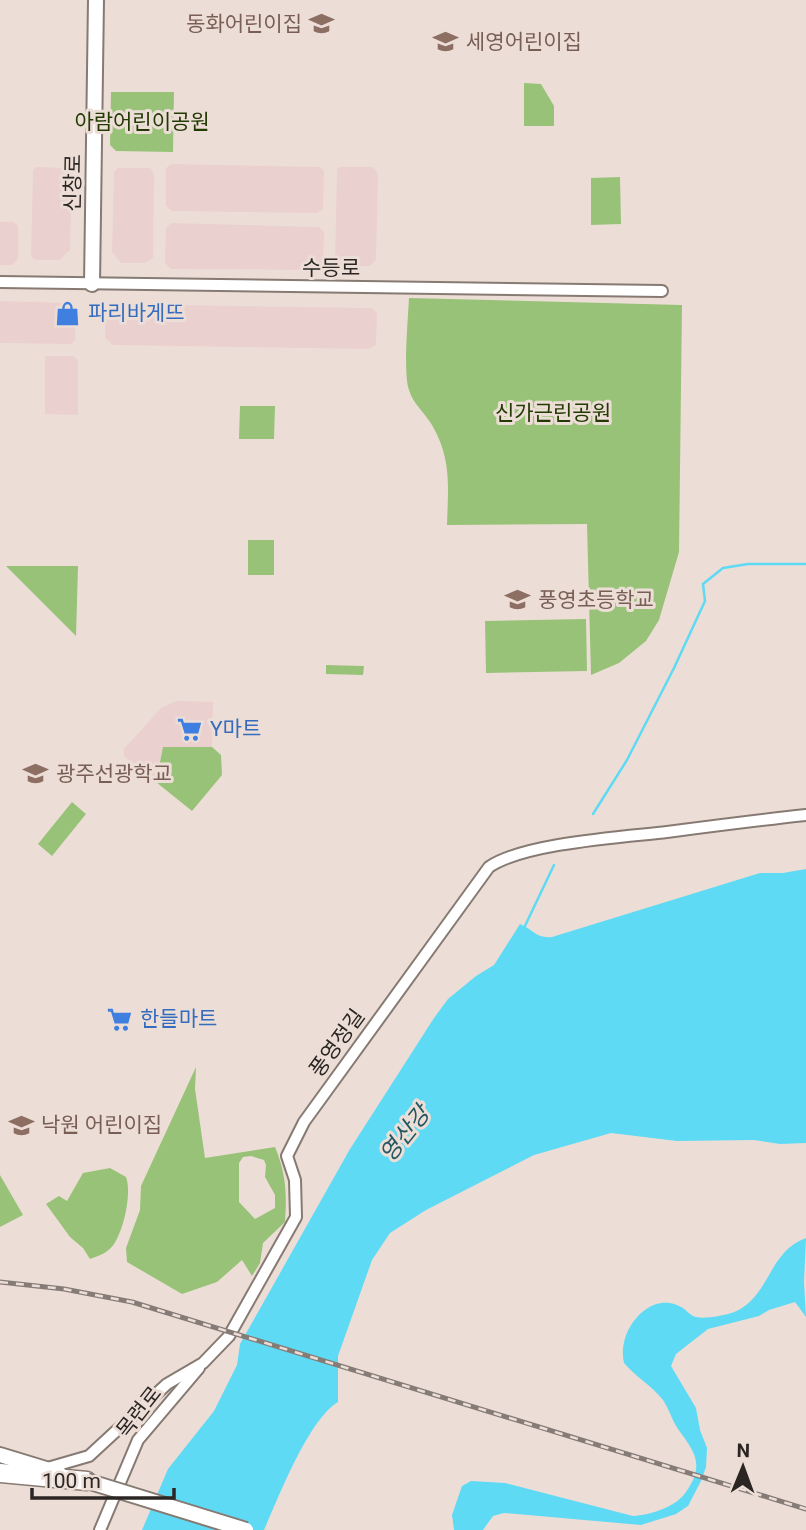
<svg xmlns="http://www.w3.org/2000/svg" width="806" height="1530" font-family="Roboto,'Noto Sans KR',sans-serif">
<rect width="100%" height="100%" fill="#ecded6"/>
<g fill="#ebd0d0">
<path d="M171,164L320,167L324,171L323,209L317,213L172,211L166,206V168Z"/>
<path d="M37,167L67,168L72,171L70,250L59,260H35L31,256L33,170Z"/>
<path d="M340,167H373L378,174L376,259L370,266H339L335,260L337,169Z"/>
<path d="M118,168H150L154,174L153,258L145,263H121L112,252L114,172Z"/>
<path d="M0,222H14L18,226V259L12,265H0Z"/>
<path d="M171,223L319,227L324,232L323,265L317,270L171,269L165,263L166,228Z"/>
<path d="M0,301L67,303L76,311L75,340L71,344L0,343Z"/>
<path d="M111,304L372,308L377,314L376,345L369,349L113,345L105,338V310Z"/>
<path d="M45,356H74L78,361V415L45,414Z"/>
<path d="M177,701L213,702L212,747H163L156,782L124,756V749L162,707Z"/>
</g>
<g fill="#98c278" fill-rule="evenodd">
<path d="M524,83L541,84L554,106V126H524Z"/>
<path d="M111,92H174L173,152L116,151L110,145Z"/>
<path d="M620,177L621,224L591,225V178Z"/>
<path d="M409,298L682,305L679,552L659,620L646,641L619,663L591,675L587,524L447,525C448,488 452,459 432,425C425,413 413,404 409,390C403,374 408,318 409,298Z"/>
<path d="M240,406H275L274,439H239Z"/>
<rect x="248" y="540" width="26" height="35"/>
<path d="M6,566H78L76,636Z"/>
<path d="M586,619L587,671L486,673L485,621Z"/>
<path d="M326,665L364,666L363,675L326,674Z"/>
<path d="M163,747H212L221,755L222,775L192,811L156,782Z"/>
<path d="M72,802L86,814L52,856L38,844Z"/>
<path d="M196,1067L195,1089L205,1158L275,1147C286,1174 287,1193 285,1222L263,1243L260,1263L252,1276L242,1260L217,1282L182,1294L127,1262L126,1248L140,1210L141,1186ZM251,1156L264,1160L266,1165L265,1177L275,1195V1208L255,1219L239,1202V1163L243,1157Z"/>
<path d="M110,1168L126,1177C132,1193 124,1229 114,1244C109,1252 99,1256 90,1259L83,1248L70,1237L46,1204L59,1196L67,1201L83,1173Z"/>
<path d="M0,1175L23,1215L0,1227Z"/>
</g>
<g fill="#5edaf4">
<path d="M806,869V1143L780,1144L754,1140L677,1141L611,1133L534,1155L426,1210L390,1233L372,1260L338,1356V1402C308,1420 279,1497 264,1530H142L168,1469L214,1411L237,1365L240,1344L350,1149L434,1018L448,999L476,976L494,965L520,924C533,929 536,939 552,937L760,873H783Z"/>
<path d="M806,1238L804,1282L806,1317L795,1302L769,1310L759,1316L708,1329L676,1354L671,1366L696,1408L700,1430L707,1448L706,1467L701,1481L688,1506L676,1514L641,1525L504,1513L493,1516L483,1530H454L452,1515L462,1486L471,1481L505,1483L633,1516C650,1515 676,1507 686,1492C705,1465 695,1452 678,1429C672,1420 669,1409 663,1400C652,1386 636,1377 624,1363C621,1351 624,1337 630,1327C641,1308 662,1295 683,1308C687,1311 691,1316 696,1317C704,1319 720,1316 728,1314C770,1303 766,1252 806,1238Z"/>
</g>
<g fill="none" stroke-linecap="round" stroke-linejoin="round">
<g stroke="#5edaf4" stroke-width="2.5">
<path d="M593,814L627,760L674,668L705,601L703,584L723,568L748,564H806"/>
<path d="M524,928L554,865"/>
</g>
<defs>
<g id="minor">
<path d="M0,282L662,291"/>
<path d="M44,1469L89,1456L167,1384L203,1363L229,1336L296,1217L295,1180L287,1156L304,1122L489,867C524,843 623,837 667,832C713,826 760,820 806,815"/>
<path d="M100,1530L138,1440L199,1368"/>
</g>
<g id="major">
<path d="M92,284L96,0"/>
<path d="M0,1455L59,1473"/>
</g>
<path id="highway" d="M0,1473L87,1481"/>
</defs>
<use href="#minor" stroke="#867a72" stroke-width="14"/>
<use href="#major" stroke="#867a72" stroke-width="18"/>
<use href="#highway" stroke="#867a72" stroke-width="21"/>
<use href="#minor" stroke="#fff" stroke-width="10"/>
<use href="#major" stroke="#fff" stroke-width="14"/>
<use href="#highway" stroke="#fff" stroke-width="18"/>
<defs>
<path id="rail" d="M0,1282L64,1289L132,1302L806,1509"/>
</defs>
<use href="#rail" stroke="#867c77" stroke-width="5"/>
<use href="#rail" stroke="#ecded6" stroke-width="2.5" stroke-dasharray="8" stroke-linecap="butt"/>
<defs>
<path id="major-bridge" d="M87,1481L246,1530"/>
</defs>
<use href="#major-bridge" stroke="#867a72" stroke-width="18" stroke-linecap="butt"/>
<use href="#major-bridge" stroke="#fff" stroke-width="14"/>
</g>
<defs>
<symbol id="school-bare" viewBox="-9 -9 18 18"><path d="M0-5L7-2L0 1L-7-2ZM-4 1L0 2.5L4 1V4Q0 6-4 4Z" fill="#8d6e63" stroke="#ecded6" stroke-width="2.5" paint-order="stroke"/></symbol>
<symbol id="shop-bare" viewBox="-9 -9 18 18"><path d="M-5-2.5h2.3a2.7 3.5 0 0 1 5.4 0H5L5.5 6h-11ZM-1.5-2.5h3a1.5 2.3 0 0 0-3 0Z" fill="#3f7fe0" stroke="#ecded6" stroke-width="2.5" paint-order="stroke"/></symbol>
<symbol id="supermarket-bare" viewBox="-9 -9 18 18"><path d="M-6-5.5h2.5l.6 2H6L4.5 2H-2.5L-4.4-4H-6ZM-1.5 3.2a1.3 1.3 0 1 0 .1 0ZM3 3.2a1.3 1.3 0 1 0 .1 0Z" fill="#3f7fe0" stroke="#ecded6" stroke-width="2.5" paint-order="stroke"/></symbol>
</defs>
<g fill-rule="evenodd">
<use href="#school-bare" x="304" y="6" width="35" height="35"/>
<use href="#school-bare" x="428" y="24" width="35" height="35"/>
<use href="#shop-bare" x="50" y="296" width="35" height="35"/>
<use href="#school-bare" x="500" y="582" width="35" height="35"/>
<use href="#supermarket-bare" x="172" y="712" width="35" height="35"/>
<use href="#school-bare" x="18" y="756" width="35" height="35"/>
<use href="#supermarket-bare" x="102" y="1002" width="35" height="35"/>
<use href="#school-bare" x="4" y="1108" width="35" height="35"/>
</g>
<g text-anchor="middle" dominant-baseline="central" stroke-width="6" stroke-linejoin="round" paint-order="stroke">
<g font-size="21" fill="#785e54" stroke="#ecded6" text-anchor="start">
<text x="302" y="24" text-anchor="end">동화어린이집</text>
<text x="466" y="42">세영어린이집</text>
<text x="538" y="600">풍영초등학교</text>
<text x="56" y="774">광주선광학교</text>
<text x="41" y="1125">낙원 어린이집</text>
</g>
<g font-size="21" fill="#213b02" stroke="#ecded6">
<text x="142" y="122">아람어린이공원</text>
<text x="553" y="413">신가근린공원</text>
</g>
<g font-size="21" fill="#2b2623" stroke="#ecded6">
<text transform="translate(73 183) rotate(-89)">신창로</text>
<text x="331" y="268">수등로</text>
<text transform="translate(337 1043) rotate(-54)">풍영정길</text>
<text transform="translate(139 1412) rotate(-52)">목련로</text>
</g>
<g font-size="21" fill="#366cbe" stroke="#ecded6" text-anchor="start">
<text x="88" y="313">파리바게뜨</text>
<text x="210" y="729">Y마트</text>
<text x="140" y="1019">한들마트</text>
</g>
<g font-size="23" font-style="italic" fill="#225661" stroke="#ecded6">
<text transform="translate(405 1134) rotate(-51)">영산강</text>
</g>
</g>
<g transform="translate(743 1467) rotate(1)" stroke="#ecded6" stroke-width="5" paint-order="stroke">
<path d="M0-5L12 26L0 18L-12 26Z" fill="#2b2623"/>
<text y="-10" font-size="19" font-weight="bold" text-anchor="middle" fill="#2b2623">N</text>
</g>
<path d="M32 1488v10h142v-10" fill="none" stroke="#2b2623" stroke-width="3.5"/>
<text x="42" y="1488" font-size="21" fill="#2b2623" stroke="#ecded6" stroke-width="5" paint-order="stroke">100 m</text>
</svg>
